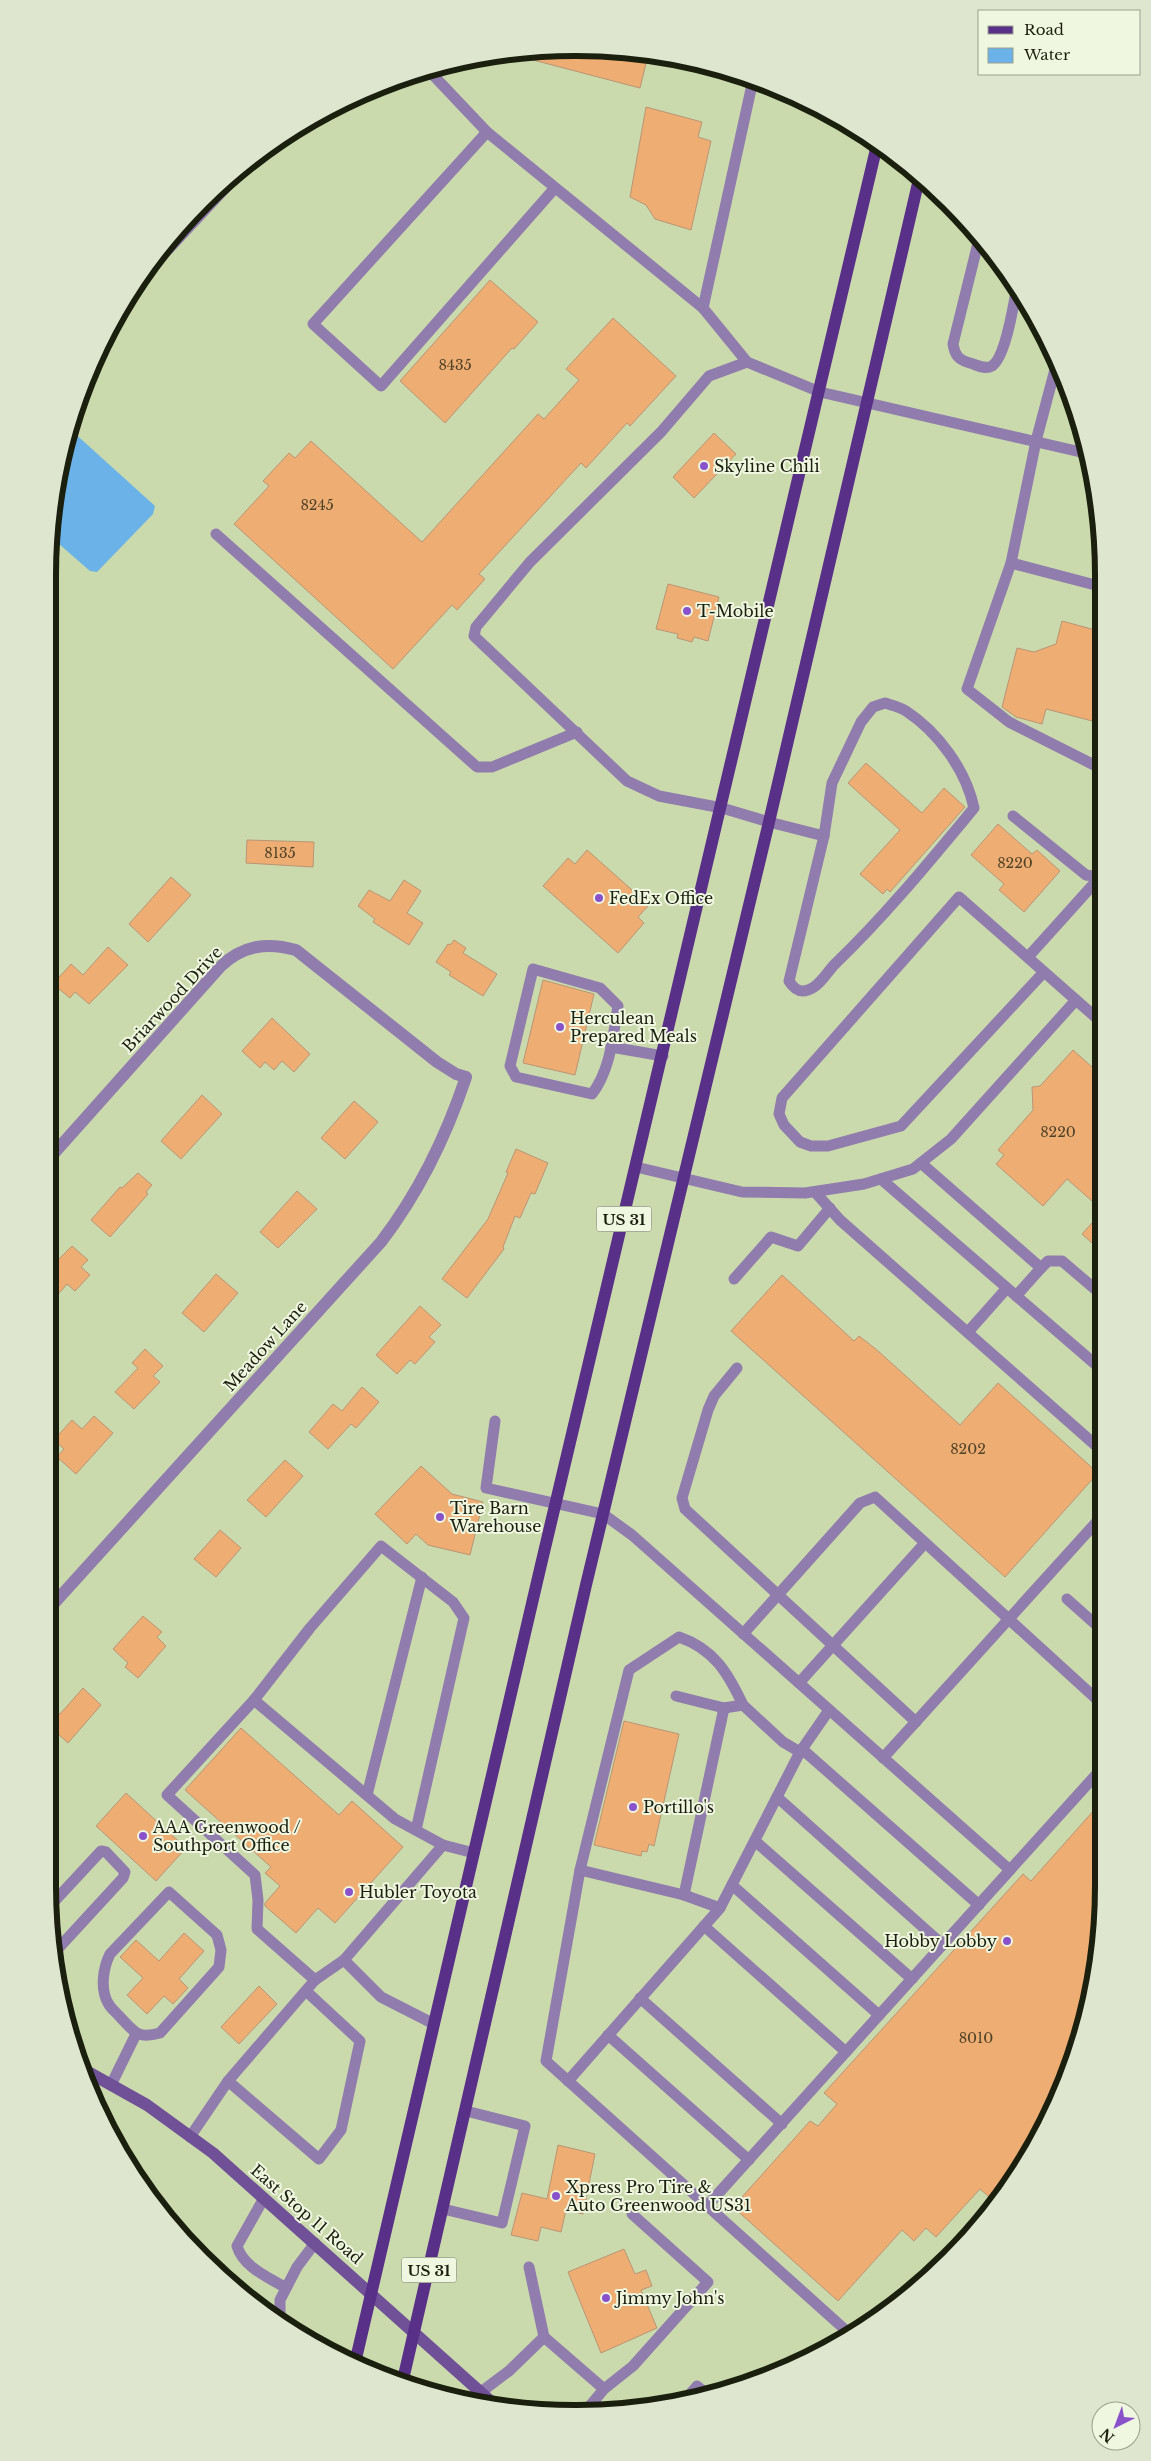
<svg xmlns="http://www.w3.org/2000/svg" width="1151" height="2461" font-family="'Libre Baskerville',serif">
<rect width="100%" height="100%" fill="#cbdaad"/>
<path fill="#6ab2e8" d="M71,430L155,506L153,514L97,572L90,571L51,537L58,473Z"/>
<g fill="#eead73" stroke="#b99575">
<path d="M575,48L648,55L640,88L514,55V54Z"/>
<path d="M646,107L702,122L698,137L711,141L691,230L655,219L646,205L630,197Z"/>
<path d="M490,280L538,322L514,349L512,348L445,423L400,381Z"/>
<path d="M613,318L676,376L630,426L627,423L586,468L581,463L479,574L485,579L457,610L452,605L393,669L234,524L269,486L263,481L289,453L295,458L311,441L422,542L538,414L544,419L579,380L566,369Z"/>
<path d="M714,433L736,454L694,498L673,477Z"/>
<path d="M668,584L719,597L708,641L694,637L692,642L677,638L678,634L656,629Z"/>
<path d="M1062,621L1099,631L1100,723L1046,709L1042,724L1016,717L1002,707L1017,648L1034,652L1056,644Z"/>
<path d="M866,763L922,813L944,788L965,807L890,892L887,889L883,894L860,874L900,830L848,783Z"/>
<path d="M998,824L1032,854L1037,850L1060,871L1024,912L999,890L1004,884L971,855Z"/>
<path d="M247,840L314,842L313,867L246,863Z"/>
<path d="M587,850L649,905L638,917L644,923L618,953L543,886L568,858L575,864Z"/>
<path d="M171,877L191,895L148,942L129,924Z"/>
<path d="M404,880L421,891L407,913L423,923L409,945L373,922L375,919L358,906L369,890L390,901Z"/>
<path d="M454,940L466,948L463,953L497,974L483,996L449,975L451,972L436,962L448,944L450,945Z"/>
<path d="M108,947L128,965L89,1004L75,992L70,998L53,984L71,964L83,975Z"/>
<path d="M543,980L594,994L575,1075L523,1063Z"/>
<path d="M272,1018L310,1054L294,1072L282,1061L274,1070L265,1062L260,1068L242,1051Z"/>
<path d="M1073,1050L1101,1075V1209L1067,1179L1043,1206L996,1164L1004,1155L998,1150L1033,1110L1032,1087L1040,1086Z"/>
<path d="M202,1095L222,1114L181,1159L161,1141Z"/>
<path d="M354,1101L378,1122L345,1159L321,1138Z"/>
<path d="M516,1149L548,1163L535,1194L531,1193L520,1218L515,1216L503,1247L504,1249L467,1298L442,1279L488,1219L508,1173L506,1172Z"/>
<path d="M138,1173L152,1185L146,1192L148,1194L110,1237L91,1220L120,1187L122,1188Z"/>
<path d="M297,1191L317,1209L278,1248L260,1232Z"/>
<path d="M1101,1213V1251L1082,1234Z"/>
<path d="M72,1246L88,1260L81,1267L90,1275L75,1291L67,1284L48,1306V1270Z"/>
<path d="M216,1274L238,1293L204,1332L182,1313Z"/>
<path d="M782,1275L854,1341L859,1336L877,1350L960,1425L998,1383L1098,1473L1005,1577L731,1331Z"/>
<path d="M420,1306L441,1325L429,1337L435,1342L415,1364L410,1360L397,1374L376,1355Z"/>
<path d="M145,1349L163,1366L153,1376L160,1382L134,1409L115,1392L138,1368L132,1363Z"/>
<path d="M362,1387L379,1402L356,1428L351,1424L328,1449L309,1432L333,1404L342,1411Z"/>
<path d="M94,1416L113,1433L76,1474L57,1457L64,1449L54,1440L72,1420L82,1429Z"/>
<path d="M285,1460L303,1476L266,1517L247,1500Z"/>
<path d="M421,1466L452,1494L483,1502L470,1555L428,1545L416,1534L407,1544L375,1514Z"/>
<path d="M220,1530L241,1548L216,1577L194,1559Z"/>
<path d="M143,1616L162,1632L157,1637L166,1646L138,1678L125,1667L128,1663L113,1649Z"/>
<path d="M83,1688L101,1705L68,1743L48,1725V1722L57,1712L60,1714Z"/>
<path d="M624,1721L679,1734L654,1846L649,1844L647,1852L642,1851L641,1856L594,1845Z"/>
<path d="M241,1728L339,1815L352,1801L403,1847L335,1923L318,1908L296,1933L265,1906V1903L280,1886L265,1873L271,1867L185,1790Z"/>
<path d="M126,1793L186,1848L156,1881L96,1826Z"/>
<path d="M1103,1800L1104,1886L1093,1989L1063,2087L1033,2150L995,2202L980,2189L936,2237L926,2228L914,2241L902,2230L838,2301L733,2207L810,2121L818,2126L837,2104L824,2093L1023,1874L1031,1881Z"/>
<path d="M184,1933L204,1951L179,1979L188,1988L173,2004L164,1996L147,2014L127,1995L143,1978L120,1957L136,1940L159,1961Z"/>
<path d="M259,1986L277,2004L239,2044L221,2027Z"/>
<path d="M558,2145L595,2154L583,2214L566,2210L561,2232L541,2227L538,2241L511,2235L522,2193L547,2199Z"/>
<path d="M624,2249L635,2274L646,2270L652,2286L641,2290L657,2328L601,2353L568,2272Z"/>
</g>
<g fill="none" stroke-linecap="round" stroke-linejoin="round">
<g stroke="#907cad" stroke-width="11">
<path d="M434,76L487,132L703,308L747,362"/>
<path d="M487,132L313,324L381,386L554,189"/>
<path d="M979,239L953,344C955,356 959,360 970,363C977,365 985,370 992,366C1005,358 1013,308 1016,292"/>
<path d="M135,285L246,166"/>
<path d="M703,308L753,80"/>
<path d="M1057,362L1036,441L1011,563L1099,586"/>
<path d="M216,534L477,767H492L577,732"/>
<path d="M1011,563L967,689L1009,722L1100,768"/>
<path d="M885,703C891,705 900,707 906,711C938,732 966,770 974,808C930,861 885,916 835,964C827,972 819,987 808,990C799,993 794,989 789,981L824,836L832,783L861,722L873,707Z"/>
<path d="M1013,816L1086,875L1100,877"/>
<path d="M824,836L769,822L722,808L659,796L627,781L474,636L476,627L530,562L661,432L709,376L747,362L820,392L1085,453"/>
<path d="M1028,957L1100,877"/>
<path d="M533,969L600,988L618,1006C613,1035 611,1069 592,1094L516,1077L510,1066Z"/>
<path d="M1044,972L901,1126L828,1146H811L800,1142L784,1125L779,1114L782,1098L959,897L1076,1000"/>
<path d="M611,1047L663,1056"/>
<path d="M921,1163L1041,1268L1048,1261H1062L1102,1295"/>
<path d="M636,1167L742,1192L805,1193L864,1184L913,1169L951,1139L1076,1000L1101,1022"/>
<path d="M881,1179L1102,1370"/>
<path d="M815,1192L840,1220L1102,1451"/>
<path d="M734,1279L771,1237L798,1246L830,1208"/>
<path d="M1016,1296L1041,1268"/>
<path d="M968,1332L1007,1288"/>
<path d="M737,1368L714,1396L708,1410L682,1498L685,1509L916,1722"/>
<path d="M495,1421L486,1488L603,1514L632,1535L1010,1870L1103,1767"/>
<path d="M1067,1599L1103,1631"/>
<path d="M743,1634L860,1503L875,1497L1103,1705"/>
<path d="M799,1683L925,1543"/>
<path d="M676,1696L724,1708L743,1705L783,1742L800,1752L829,1710"/>
<path d="M254,1700L310,1628L381,1546L453,1602L464,1618L416,1830"/>
<path d="M743,1705C728,1673 714,1649 679,1637L629,1670L580,1870L546,2061L851,2335"/>
<path d="M802,1749L979,1905"/>
<path d="M883,1758L1102,1516"/>
<path d="M367,1795L422,1577"/>
<path d="M777,1797L943,1945"/>
<path d="M755,1841L912,1979"/>
<path d="M580,1870L684,1895"/>
<path d="M732,1885L879,2015"/>
<path d="M169,1892L217,1935L221,1950L219,1967L160,2033C138,2039 135,2033 121,2018C117,2013 111,2009 108,2003C100,1989 103,1968 110,1954Z"/>
<path d="M50,1906L101,1851L106,1852L125,1872L123,1878L54,1953"/>
<path d="M720,1908L684,1895L724,1708"/>
<path d="M704,1926L846,2052"/>
<path d="M315,1980L344,1960"/>
<path d="M640,1998L782,2124"/>
<path d="M434,2024L381,1997L344,1960L443,1845L474,1853"/>
<path d="M608,2035L749,2160"/>
<path d="M228,2081L319,2159L341,2130L360,2041L306,1991"/>
<path d="M568,2081L720,1908L800,1752"/>
<path d="M111,2085L136,2034"/>
<path d="M190,2137L228,2081L315,1980L257,1929L258,1900L255,1875L167,1795L254,1700L395,1819L443,1845"/>
<path d="M264,2198L237,2246C243,2267 268,2277 286,2288"/>
<path d="M707,2206L1010,1870"/>
<path d="M443,2209L502,2223L525,2126L466,2111"/>
<path d="M529,2267L544,2337"/>
<path d="M280,2320V2300L297,2267L315,2243"/>
<path d="M481,2392L509,2371L544,2337L604,2389"/>
<path d="M683,2402L697,2386L708,2395"/>
<path d="M584,2413L604,2389L633,2366L708,2282L632,2214"/>
</g>
<path stroke="#907cad" stroke-width="12" d="M48,1610L381,1242C420,1191 446,1137 466,1077L456,1074L437,1062L296,950C267,942 243,945 220,967L48,1160"/>
<path stroke="#705198" stroke-width="12" d="M81,2068L147,2105L213,2153L496,2406"/>
<g stroke="#593088" stroke-width="12">
<path d="M355,2363L540,1569L877,145"/>
<path d="M402,2384L586,1585L769,822L919,179"/>
</g>
</g>
<g fill="#8a52ca" stroke="#f0f7e1" stroke-width="2">
<circle cx="704" cy="466" r="5"/>
<circle cx="687" cy="611" r="5"/>
<circle cx="599" cy="898" r="5"/>
<circle cx="560" cy="1027" r="5"/>
<circle cx="440" cy="1517" r="5"/>
<circle cx="633" cy="1807" r="5"/>
<circle cx="143" cy="1836" r="5"/>
<circle cx="349" cy="1892" r="5"/>
<circle cx="1007" cy="1941" r="5"/>
<circle cx="556" cy="2196" r="5"/>
<circle cx="606" cy="2298" r="5"/>
</g>
<g text-anchor="middle" dominant-baseline="central" stroke-width="4" stroke-linejoin="round" paint-order="stroke">
<g font-size="14" fill="#4f4227">
<text x="455" y="365">8435</text>
<text x="317" y="505">8245</text>
<text x="280" y="853">8135</text>
<text x="1015" y="863">8220</text>
<text x="1058" y="1132">8220</text>
<text x="968" y="1449">8202</text>
<text x="976" y="2038">8010</text>
</g>
<g fill="#f0f7e1" stroke="#5a604d" stroke-width="1">
<rect x="596.5" y="1206.5" width="55" height="25" rx="4"/>
<rect x="401.5" y="2257.5" width="55" height="25" rx="4"/>
</g>
<g font-size="15" font-weight="bold" fill="#1a1f0e">
<text x="624" y="1219">US 31</text>
<text x="429" y="2270">US 31</text>
</g>
<g font-size="16" fill="#1a1f0e" stroke="#f0f7e1" text-anchor="start">
<text x="714" y="466">Skyline Chili</text>
<text x="697" y="611">T-Mobile</text>
<text x="609" y="898">FedEx Office</text>
<text x="570" y="1018">Herculean<tspan x="570" dy="18">Prepared Meals</tspan></text>
<text x="450" y="1508">Tire Barn<tspan x="450" dy="18">Warehouse</tspan></text>
<text x="643" y="1807">Portillo's</text>
<text x="153" y="1827">AAA Greenwood /<tspan x="153" dy="18">Southport Office</tspan></text>
<text x="359" y="1892">Hubler Toyota</text>
<text x="997" y="1941" text-anchor="end">Hobby Lobby</text>
<text x="566" y="2187">Xpress Pro Tire &amp;<tspan x="566" dy="18">Auto Greenwood US31</tspan></text>
<text x="616" y="2298">Jimmy John's</text>
</g>
<g font-size="16" fill="#1a1f0e" stroke="#f0f7e1">
<text transform="translate(172 999) rotate(-47)">Briarwood Drive</text>
<text transform="translate(265 1346) rotate(-48)">Meadow Lane</text>
<text transform="translate(307 2214) rotate(41)">East Stop 11 Road</text>
</g>
</g>
<path d="M0 0H1151V2461H0ZM575 56H576A519 519 0 0 1 1095 575V1886A519 519 0 0 1 576 2405H575A519 519 0 0 1 56 1886V575A519 519 0 0 1 575 56Z" fill="#dfe6d0" fill-rule="evenodd"/>
<path fill="none" stroke="#1a1f0e" stroke-width="6" d="M575 56H576A519 519 0 0 1 1095 575V1886A519 519 0 0 1 576 2405H575A519 519 0 0 1 56 1886V575A519 519 0 0 1 575 56Z"/>
<rect x="978" y="10" width="162" height="65" fill="#f0f7e1" stroke="#9aa18d"/>
<rect x="988" y="26" width="25" height="8" fill="#593088" stroke="#9aa18d"/>
<text x="1024" y="35" font-size="15" fill="#1a1f0e">Road</text>
<rect x="988" y="48" width="25" height="15" fill="#6ab2e8" stroke="#9aa18d"/>
<text x="1024" y="60" font-size="15" fill="#1a1f0e">Water</text>
<g transform="translate(1116 2426) rotate(222)"><circle r="24" fill="#f0f7e1" stroke="#9aa18d"/>
<path d="M0-4L9 19L0 12L-9 19Z" fill="#8a52ca"/>
<text y="-8" font-size="14" font-weight="bold" text-anchor="middle" fill="#1a1f0e">N</text>
</g>
</svg>
